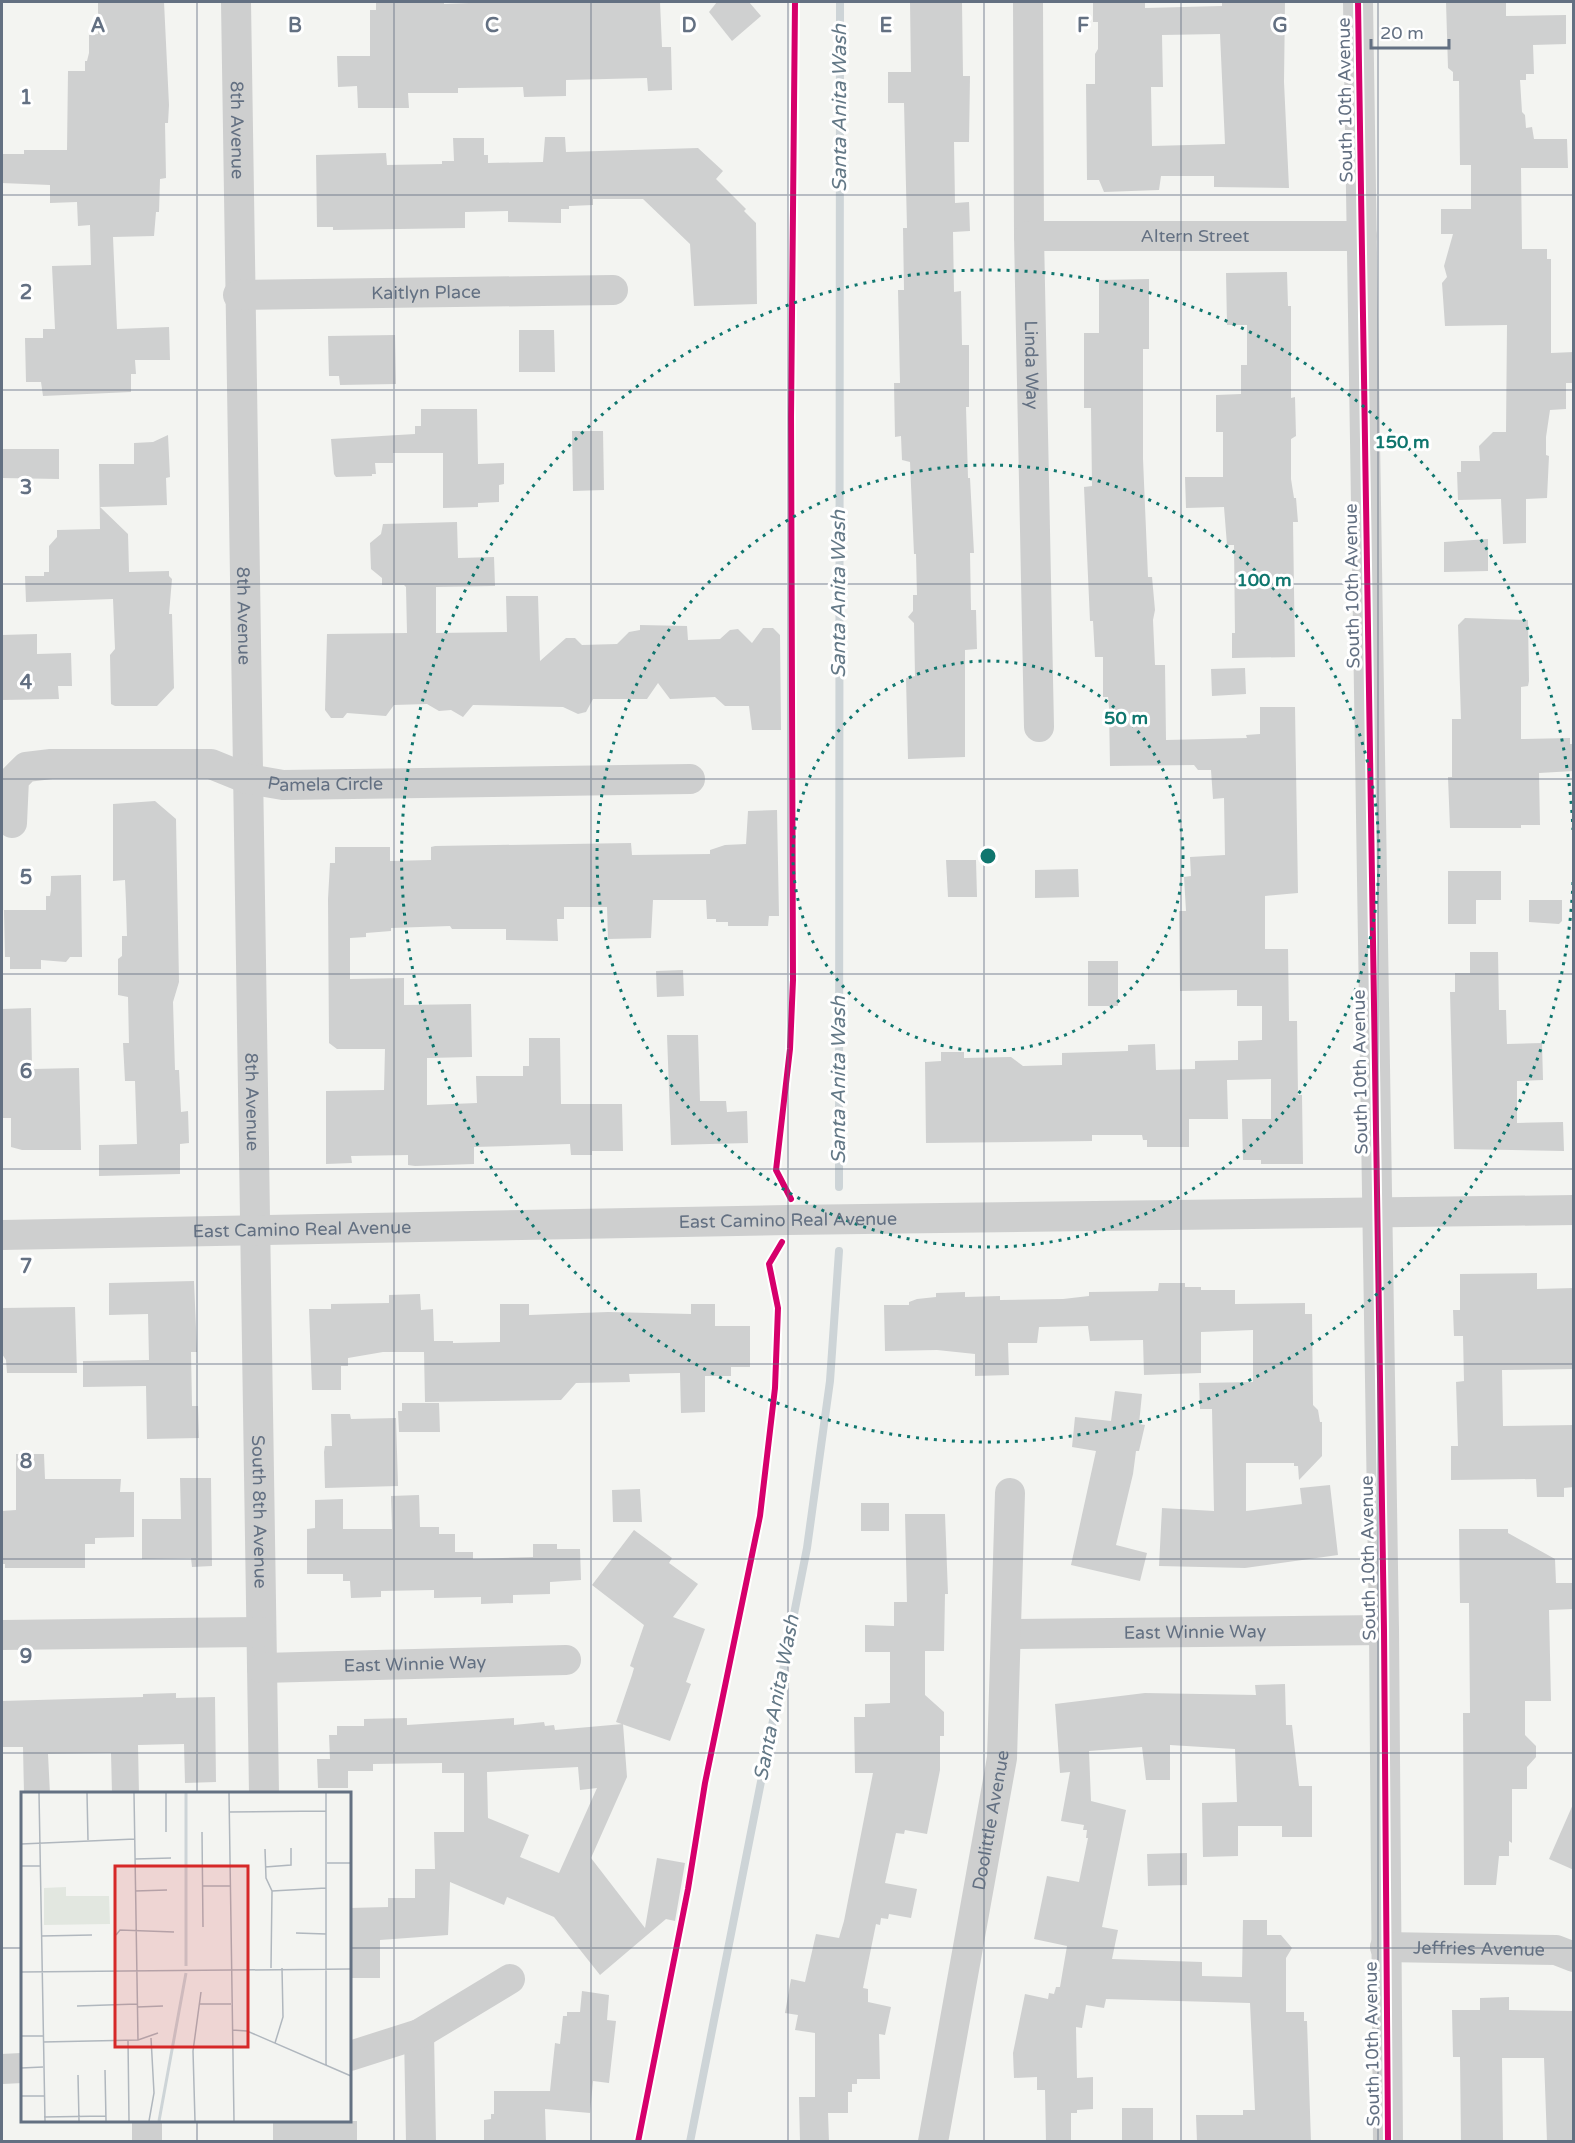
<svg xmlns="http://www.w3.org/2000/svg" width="1575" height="2143" font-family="'Varela Round',sans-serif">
<rect width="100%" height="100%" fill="#f3f4f1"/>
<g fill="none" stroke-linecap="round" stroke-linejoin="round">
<g stroke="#cdd4d7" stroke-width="8">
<path d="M839,1187L840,2"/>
<path d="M690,2142L807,1548L830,1381L839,1251"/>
</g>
</g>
<g fill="#cfd0d0" fill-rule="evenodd">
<path d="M98,2H164L169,105L168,123H165L166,178L160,179L159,212H156L154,236L113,237L117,329L169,327L170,360H135L136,374H131V392L43,396L41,382H26L25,338H43V329H55L52,266L91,265L90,225L78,226L77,202L50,203V185L2,183V154H24V150H67L68,71H85V61H87L89,53V35L98,34Z"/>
<path d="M376,2H444V4L494,2H660L662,47H671L672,90L648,91L647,78L566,80V96L524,97L523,87L458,88V93H408L409,108H358L357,86L338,87L337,56H370V10H376Z"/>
<path d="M717,2H749L761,16L732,41L709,12Z"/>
<path d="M910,2H962L963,76H970L969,142H954L955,203L969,202L970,231L953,232L954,292L961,291L962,345H969V407H966L968,478H970L974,553H970L971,610H976L977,649L965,650V757L908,759L906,678L915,676L914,623L908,617L913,611V595H917L916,554H914L910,462L902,460L901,436L895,437L894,383H900L898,290H904L903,228H907L904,103H888V72H911Z"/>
<path d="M1093,2H1145V8L1222,6V2H1285L1284,82L1289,188L1214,187V176H1161L1159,190L1104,192L1099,180H1087L1086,84H1095V54L1098,49V22H1093ZM1220,34L1225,144L1152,146L1151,87H1163L1162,35Z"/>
<path d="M1446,2H1506V16L1566,15V44L1533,45L1534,74H1526V80H1520L1522,112L1525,115L1526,128L1532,127L1534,139H1567L1568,168H1521L1522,249H1547V259H1551V353L1574,352V383H1566V409L1550,410L1546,437V455L1549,456L1547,498L1526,499V543L1503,544L1501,499L1458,500L1457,472H1461V461H1480L1479,446L1493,432H1506L1507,325L1445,326L1442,283L1447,277L1444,266L1453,234H1441V209H1471V165H1460L1459,81H1453V72L1448,68Z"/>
<path d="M545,137H565L566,152L698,148L723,171L716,179L746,209L744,211L756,223L757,304L694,306L690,244L643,199H593V205L569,206V209H561V223L508,222V211L465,212V228L333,230V227H317L316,155L386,153L387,165L442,164V161H454L453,138H484V155H488V163L543,162Z"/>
<path d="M1287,272L1288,306H1291V398L1295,397L1296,436L1291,439V479L1294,498H1296L1298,522H1293L1295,657L1232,658V633H1235L1234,545H1227L1224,507L1186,508L1185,477H1223V432H1216V395L1241,394V365H1247V325H1227L1226,273Z"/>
<path d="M1149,279V349H1143V459L1148,577H1152L1155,610L1153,620L1155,665H1165L1166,740L1247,738L1246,735L1260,734V707H1295L1298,893L1265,896V949H1288L1289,1021H1297L1298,1095H1302L1303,1164H1261V1160H1243L1242,1119H1271V1079L1227,1080L1228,1119H1189V1147H1147V1140H1143L1142,1135H1092V1141L926,1143L925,1062L941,1061V1052H964V1058L1011,1057L1023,1066L1062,1065V1053L1128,1051V1045L1155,1044L1156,1070L1195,1069V1061L1238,1060V1041L1262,1040V1006H1237V990L1180,991L1179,911H1186L1184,877L1191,876L1190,857L1225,855L1224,798L1213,799L1211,770H1198L1194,765L1110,766L1109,707L1108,697H1103V657H1095L1093,621H1090L1084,487L1092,486L1091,408H1084V333H1099V280Z"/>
<path d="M519,330H554L555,372H519Z"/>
<path d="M395,335L396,384L340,385L339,376H329L328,336Z"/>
<path d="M421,409H477L478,464L504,463V484L499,485V502L478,503V507L443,508V453H393V463H375L376,474H372V476L336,477L334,474L331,439L415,434V426H421Z"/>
<path d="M572,431H603L604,490L573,491Z"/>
<path d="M168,435L170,477L166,478L167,505L100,507L128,534L129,572L169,571V576L172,579L169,614H172L174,688L157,706H115L111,704L110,655L115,649L113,599L26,602L25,576H44V572H49V546L57,537V530L100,529L99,464H134V443L153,442Z"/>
<path d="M2,449H59V479L2,478Z"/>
<path d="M457,522L458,558L494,557L495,586L436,587V633L507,632L506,596H538L540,661L566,638H575L582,645L617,644L629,632L640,630V625L687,626L688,640L720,639L730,630L738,629L752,643L763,628H773L780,635L781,730H752L749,706H725L715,697L670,699L658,683L647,699H593L586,712L578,714L563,707L473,705L463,717L451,710L439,711L427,704L394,705L386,716L347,713L343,718H331L325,710L327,634L407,633L406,587L404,585H382V578L371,569L370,543L381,534L383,524Z"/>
<path d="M1488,539V571L1444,572V542Z"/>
<path d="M1465,618L1528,620L1529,681L1528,686L1521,687V739L1570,738V744H1574V771L1539,773L1540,825H1521V828H1450L1448,777H1452V719H1461L1458,625Z"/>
<path d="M37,634V654L71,653L72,686H58L59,699L2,700V635Z"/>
<path d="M1245,668L1246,694L1212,696L1211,669Z"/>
<path d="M155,801L176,819L179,982L173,1002L175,1070H179L181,1112L188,1111L189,1143L180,1144V1174L99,1176V1145L137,1144L135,1081H125L123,1043H129L128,997L118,995V959L122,956V936H127L126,902L125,880L113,881V804Z"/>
<path d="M777,810L779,916H769L768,926H728V922H716V919H707L706,900H653L651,938L608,939L607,907H564V919H557L558,941L506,940V929H452L450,926L391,928V931L366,933V937L350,938V979L404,978V1005L471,1004L472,1057L427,1058V1105L477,1103L476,1076H523V1066H529V1038H560L561,1104H622L623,1151H592V1155H571L570,1144L474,1147V1164L415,1166L408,1165V1155L351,1156L352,1163L326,1164V1091L384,1090L385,1049H337L329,1043L328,899L330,863H335V847H390V861L431,860V847L435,846L631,843L632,855L710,854V850L725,845L746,844L748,811Z"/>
<path d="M946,860H976L977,897H948Z"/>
<path d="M1078,869L1079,897L1035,898V870Z"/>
<path d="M1448,871H1501V900H1476V924H1448Z"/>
<path d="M81,875L82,957H70L66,962L41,960V969H10V957H5L4,910H46V896H50L51,890V876Z"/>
<path d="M1529,900H1562V921L1559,924L1529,922Z"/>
<path d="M1470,952H1498L1499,1010H1506L1507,1044L1542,1043L1543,1080L1517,1081V1123L1563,1122L1564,1151L1454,1149L1450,992H1455V973H1470Z"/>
<rect x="1088" y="961" width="30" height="45"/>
<path d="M683,970L684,996L657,997L656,971Z"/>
<path d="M31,1008L32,1069L79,1068L81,1150H22L11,1147V1118H2V1009Z"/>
<path d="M667,1035H698L700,1101H726L727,1112L747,1111L748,1143L671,1145Z"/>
<path d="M1537,1273V1289L1574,1288V1369L1502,1370L1503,1426L1574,1425V1487L1564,1488V1497H1537L1536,1479L1451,1480V1446H1458L1456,1382L1464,1381L1463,1336H1454L1453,1310H1460V1274Z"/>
<path d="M194,1281L197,1352H191L192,1406H198L199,1438L147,1439L146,1386L83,1387V1361L149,1360L148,1314L109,1315V1283Z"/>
<path d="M1159,1283H1185V1287H1201V1290H1235V1304L1305,1303V1314H1312L1313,1405L1318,1410L1320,1422H1322V1456L1299,1480L1298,1466H1294V1463H1246V1511L1302,1504L1300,1488L1330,1485L1338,1555L1245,1568L1159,1566L1162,1508L1214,1511L1212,1409H1200L1199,1383L1253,1382V1330L1201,1332V1373L1144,1375L1143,1340L1090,1341L1088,1326L1039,1327L1037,1343H1008L1009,1375L975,1376V1354L937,1350L885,1351L884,1305H909V1302L917,1299L936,1297V1293L965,1292V1297L1000,1296V1300L1063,1299L1089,1296V1292L1158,1291Z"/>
<path d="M420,1294L421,1310L433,1309L434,1341H453V1343L500,1342V1304H529V1315L608,1312L691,1314V1304H715V1326H750V1367H731V1376H705V1412L681,1413L680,1373L629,1374L630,1382L576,1383L561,1400L425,1402L424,1352H383L348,1358V1366H341V1390H312L309,1309H331V1304L389,1303V1295Z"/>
<path d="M75,1307L77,1373H7L6,1360L2,1354V1308Z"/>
<path d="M1115,1391L1142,1394L1139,1424L1145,1425L1139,1451H1136L1133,1474L1116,1545L1147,1553L1140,1581L1071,1565L1096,1451L1072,1447L1075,1417L1111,1421Z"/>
<path d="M402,1403H439L440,1432H399L398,1411H402Z"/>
<path d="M331,1414H350L351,1419L396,1418L398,1486L325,1488L324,1452L325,1446H332Z"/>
<path d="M16,1454H44L45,1479H121L120,1492H134V1537L95,1538V1544H85V1568H5V1564H2V1511L16,1510Z"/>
<path d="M180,1478H211L212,1566L192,1567L191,1558L142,1559V1519H181Z"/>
<path d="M640,1489L642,1522H613L612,1490Z"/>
<path d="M419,1495L420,1527H439V1534H455V1552H473V1559L533,1557V1544H557V1549H580L581,1580L550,1582V1594L513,1595V1603L481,1604V1597L434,1598V1590L381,1591V1597L351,1598L350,1581H343V1574H307V1529L315,1528V1500L343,1499V1529H392L391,1496Z"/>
<rect x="861" y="1503" width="28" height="28"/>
<path d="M905,1514H945L948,1594H945L944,1651H925V1695L944,1712V1736H940V1770L927,1834L905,1830L904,1834L896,1833L885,1883L917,1889L911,1918L889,1914L888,1919L881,1918L880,1925L876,1924L863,1988L868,1989V2002L891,2007L885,2035L879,2034L880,2079H857V2084H852V2092H848V2113H828L829,2142H800L799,2097H815V2033L795,2030L798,2015L785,2013L791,1979L805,1982L816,1934L839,1938L844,1921L873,1773H855L854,1717H865V1704L890,1703V1652H865V1625L894,1626V1602H907Z"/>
<path d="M1459,1529H1508V1533L1555,1559L1556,1583H1574V1609L1549,1610L1551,1701H1525V1735L1536,1746V1757L1527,1767V1789H1512V1843L1509,1841V1856H1499L1496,1885H1464L1463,1713H1470L1469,1603H1460Z"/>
<path d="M634,1530L672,1558L669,1563L698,1584L673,1617L705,1629L686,1682L691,1684L670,1741L616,1722L632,1675L634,1668L630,1666L644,1625L592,1585Z"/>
<path d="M1285,1684L1286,1725H1292L1299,1786H1312V1837H1282V1826H1238V1856L1203,1857L1202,1803L1237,1802L1235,1749L1170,1745V1780H1146L1142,1747L1089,1751L1091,1801L1126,1810L1102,1927L1118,1930L1112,1959L1202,1962V1976L1242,1977L1243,1920H1267V1935H1281L1292,1948L1286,1958V2012H1304V2021H1307L1311,2142H1197L1196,2115H1243V2110H1255L1250,2003L1106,1999L1104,2008L1086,2005L1082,2028L1076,2027L1077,2078L1093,2077V2109L1077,2110V2113H1071V2142H1046L1045,2090H1037V2077L1014,2078L1013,2053L1025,1994L1048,1999L1049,1993L1054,1994L1056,1987H1060L1067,1946L1034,1939L1047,1876L1079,1882L1088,1838H1086L1087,1830H1083L1084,1825L1061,1821L1070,1772L1060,1773L1055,1704L1145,1693L1256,1695L1255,1685Z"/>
<path d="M176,1693V1698L215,1697L216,1782L185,1783L184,1744L138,1745L139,1794H112L111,1753L48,1754L50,1794H24L23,1747H2V1701L143,1697V1694Z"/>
<path d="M407,1718V1725L514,1718V1725L544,1722L545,1726L554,1725L555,1730L623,1724L627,1777L591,1858L645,1928L657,1858L685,1863L675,1921L666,1919L600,1975L554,1917L507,1897L504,1905L450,1882L448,1935L380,1940V1978H351L350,1908L388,1907V1898H415V1869H435L434,1832H464V1773H442V1763L373,1764V1771H348V1788H318L317,1759H330L329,1735H337V1726H364V1719ZM578,1767L580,1790L597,1788L559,1873L520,1857L529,1835L488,1818L487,1772Z"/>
<path d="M1574,1802V1870L1549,1859Z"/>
<path d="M1187,1853V1885L1148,1886L1147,1854Z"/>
<path d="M582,1991L609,1995L607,2020L616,2021L609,2083L593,2081L590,2113L545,2109L546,2142H484V2120L491,2119V2114H494V2091H550L555,2043L560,2044L563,2016H567V2012H580Z"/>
<path d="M1509,1997V2010L1574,2011V2142H1547L1544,2058H1502L1503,2142H1461L1460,2057H1453L1452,2010H1480V1998Z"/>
<rect x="1122" y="2108" width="31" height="34"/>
<rect x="273" y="2121" width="84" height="21"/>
</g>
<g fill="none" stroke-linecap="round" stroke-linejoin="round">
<g stroke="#cecfcf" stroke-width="30">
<path id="s1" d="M236,2C241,599 255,1196 264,1794"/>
<path id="s2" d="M1028,2L1029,236L1039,727"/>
<path d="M1358,2L1384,1630L1388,2142"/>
<path id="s3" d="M1029,236H1362"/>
<path id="s4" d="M238,295L613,290"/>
<path id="s5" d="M12,823L14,779L26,767L51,764H211L248,779L283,785L690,779"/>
<path id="s6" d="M2,1235L787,1220L1574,1210"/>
<path id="s7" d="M1006,1634L1384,1630"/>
<path d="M2,1635L261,1632"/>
<path id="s8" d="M262,1668L566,1660"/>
<path id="s9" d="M1385,1947L1556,1950L1574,1957"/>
<path d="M419,2034L421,2142"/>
<path d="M350,2056L419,2034L510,1979"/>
<path d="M2,2069L22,2068"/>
<path d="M147,2120V2142"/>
<path id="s10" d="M933,2142L1002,1758L1010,1493"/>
</g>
<defs>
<g id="cycleway">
<path d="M1358,2L1384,1630L1388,2142"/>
<path d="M791,1199L776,1170L790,1049L793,980L791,417L795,2"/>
<path d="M638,2142L688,1889L705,1783L760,1516L775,1388L778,1308L769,1264L782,1242"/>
</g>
</defs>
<use href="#cycleway" stroke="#fff" stroke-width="10"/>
<use href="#cycleway" stroke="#d6006c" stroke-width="6"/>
</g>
<path fill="none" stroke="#637082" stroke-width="1.5" stroke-opacity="0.55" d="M197,2V1794M394,2V2142M591,2V2142M788,2V2142M984,2V2142M1181,2V2142M1378,2V2142M2,195H1574M2,390H1574M2,584H1574M2,779H1574M2,974H1574M2,1169H1574M2,1364H1574M2,1559H1574M2,1753H1574M2,1948H22M350,1948H1574M197,2120V2142"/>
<g fill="none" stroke="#0f766e" stroke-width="3" stroke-dasharray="3 6">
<circle cx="988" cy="856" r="195"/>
<circle cx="988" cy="856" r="391"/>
<path d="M1573 882A586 586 0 1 1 1573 830"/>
</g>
<g text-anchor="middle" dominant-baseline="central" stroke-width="6" stroke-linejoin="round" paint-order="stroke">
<g font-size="18" fill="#637082" stroke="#fff">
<text transform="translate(1345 100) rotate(-91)">South 10th Avenue</text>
<text stroke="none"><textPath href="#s1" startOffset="128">8th Avenue</textPath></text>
<text stroke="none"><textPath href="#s3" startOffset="166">Altern Street</textPath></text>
<text stroke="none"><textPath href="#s4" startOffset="188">Kaitlyn Place</textPath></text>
<text stroke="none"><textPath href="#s2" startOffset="363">Linda Way</textPath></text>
<text transform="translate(1352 586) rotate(-91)">South 10th Avenue</text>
<text stroke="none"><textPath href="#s1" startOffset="614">8th Avenue</textPath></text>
<text stroke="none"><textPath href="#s5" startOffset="364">Pamela Circle</textPath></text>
<text transform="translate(1360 1072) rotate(-91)">South 10th Avenue</text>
<text stroke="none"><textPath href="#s1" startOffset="1100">8th Avenue</textPath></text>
<text stroke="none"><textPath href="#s6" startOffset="786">East Camino Real Avenue</textPath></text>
<text stroke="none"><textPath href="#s6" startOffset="300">East Camino Real Avenue</textPath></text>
<text stroke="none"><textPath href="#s1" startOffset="1510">South 8th Avenue</textPath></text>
<text transform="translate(1368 1558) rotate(-91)">South 10th Avenue</text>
<text stroke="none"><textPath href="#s7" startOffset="189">East Winnie Way</textPath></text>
<text stroke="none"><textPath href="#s8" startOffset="153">East Winnie Way</textPath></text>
<text stroke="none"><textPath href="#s10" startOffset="327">Doolittle Avenue</textPath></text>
<text stroke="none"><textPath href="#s9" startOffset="94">Jeffries Avenue</textPath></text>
<text transform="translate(1372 2044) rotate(-91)">South 10th Avenue</text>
</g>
<g font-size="20" font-style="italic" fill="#637886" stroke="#fff">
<text transform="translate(840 108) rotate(-90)">Santa Anita Wash</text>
<text transform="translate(839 594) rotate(-90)">Santa Anita Wash</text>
<text transform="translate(839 1080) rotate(-90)">Santa Anita Wash</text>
<text transform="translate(777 1698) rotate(-79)">Santa Anita Wash</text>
</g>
</g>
<g transform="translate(21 1792)">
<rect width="330" height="330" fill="#f3f4f1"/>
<path d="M45,95V104H88L89,132L23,133V96Z" fill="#e2e7e0"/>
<path fill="none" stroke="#cdd4d7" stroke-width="3" d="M165,174V1M138,329L165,181"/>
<path fill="none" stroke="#b0b7be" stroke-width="1.5" d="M18,1L24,329M66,1L67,48M113,1L117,248M208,1L213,329M305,1V274M208,20L305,19M145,40V1M181,40L182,135M0,52L114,47M244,57L245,86L251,99L250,176M114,67L150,66M306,71H330M0,74H19M244,75L270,73V56M181,94H209M114,99L146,98M251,99L305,96M275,141L305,142M95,143L99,138L153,140M20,144L71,143M0,180L330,177M179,212H210M56,214L116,212M116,215L142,214M211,238L226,239L330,284M0,244H22M107,248L108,329M22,250L117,248L137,241M254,251L262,225L261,176M0,276L22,275M84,278L85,329M57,283L58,329M0,304H23M23,325L85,324M128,329L133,301L130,246M174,329L172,259L180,200"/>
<path fill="#d62828" fill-opacity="0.15" stroke="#d62828" stroke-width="3" d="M94,74H227V255H94Z"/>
<rect width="330" height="330" fill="none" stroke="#637082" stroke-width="3"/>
</g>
<g font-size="20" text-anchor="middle" font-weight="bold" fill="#637082" stroke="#fff" stroke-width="6" stroke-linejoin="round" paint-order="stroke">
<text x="98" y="32">A</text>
<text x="295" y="32">B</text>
<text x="492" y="32">C</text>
<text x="689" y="32">D</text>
<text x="886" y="32">E</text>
<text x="1083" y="32">F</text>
<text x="1280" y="32">G</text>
<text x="26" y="104">1</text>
<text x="26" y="299">2</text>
<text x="26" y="494">3</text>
<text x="26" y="689">4</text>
<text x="26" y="884">5</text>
<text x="26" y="1078">6</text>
<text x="26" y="1273">7</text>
<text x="26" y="1468">8</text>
<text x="26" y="1663">9</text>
</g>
<circle cx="988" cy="856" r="9" fill="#0f766e" stroke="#fff" stroke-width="3"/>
<g font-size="18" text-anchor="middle" font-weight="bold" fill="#0f766e" stroke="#fff" stroke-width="6" stroke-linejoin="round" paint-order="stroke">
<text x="1402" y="448">150 m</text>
<text x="1264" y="586">100 m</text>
<text x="1126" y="724">50 m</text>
</g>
<rect width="1575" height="2143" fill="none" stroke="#637082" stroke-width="6"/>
<path d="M1371 39v9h78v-9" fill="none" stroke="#637082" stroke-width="3"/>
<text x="1380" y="39" font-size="18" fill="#637082" stroke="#ffffff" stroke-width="4.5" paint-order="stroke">20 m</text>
</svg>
